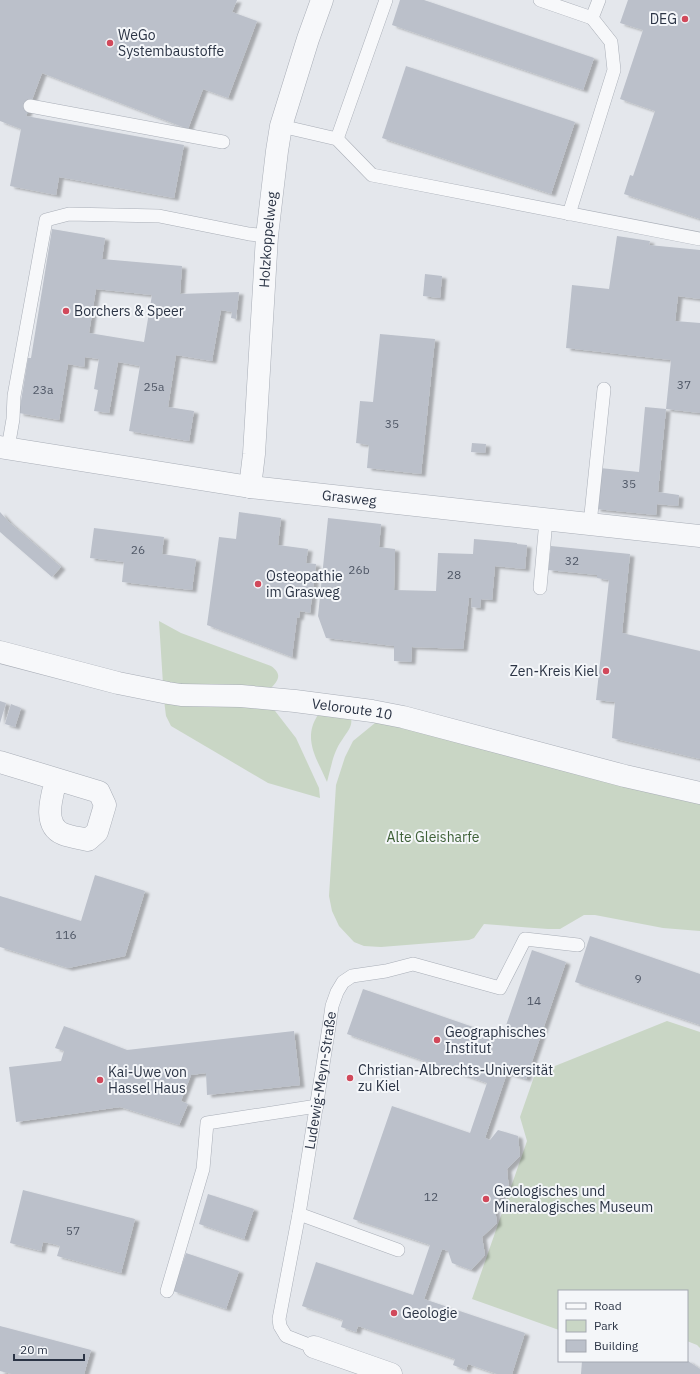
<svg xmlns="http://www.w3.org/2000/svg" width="700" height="1374" font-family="'IBM Plex Sans',sans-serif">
<defs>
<filter id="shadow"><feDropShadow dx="4.5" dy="2.5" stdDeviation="1" flood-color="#0004"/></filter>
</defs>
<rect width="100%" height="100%" fill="#e4e7ec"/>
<g fill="#c9d6c5">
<path d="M159,621L181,633L271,666C284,675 277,682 269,690L163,684Z"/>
<path d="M164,700L272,707L296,738L319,788L320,798L268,783L171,726L166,716Z"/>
<path d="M318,715L351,717C353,727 347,732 342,740C333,752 331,768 327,782C317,759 302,739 318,715Z"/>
<path d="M382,720L700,799V931L663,928L595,915H584L560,929H548L484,924L474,938L469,940L381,947L364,946L354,942L339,926L332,911L329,896L336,785L345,757L353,741L375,723Z"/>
<path d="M667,1021L700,1032V1348L697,1345L687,1341V1291H559V1330L472,1299L527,1141L520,1117L535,1074Z"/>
</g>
<g fill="#bbc0ca" fill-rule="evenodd" filter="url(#shadow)">
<path d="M0,0H237L232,12L257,21L228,98L203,89L188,129L42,73L26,116L184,145L174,198L59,177L56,195L10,186L21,129L0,121Z"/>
<path d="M400,0H424L594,58L583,90L392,25Z"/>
<path d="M628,0H700V219L624,194L630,175L633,176L655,111L620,99L643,30L620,23Z"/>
<path d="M406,66L575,122L551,194L382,138Z"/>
<path d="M52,229L105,238L102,259L182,266L180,294L239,292L236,319L231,318L232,312L221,310L212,361L176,355L168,407L194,411L189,441L129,431L140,366L118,362L109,413L94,411L98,390L94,389L99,359L85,357L84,367L68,364L59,420L19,413L28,358H31ZM96,289L152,295L144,342L89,333Z"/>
<path d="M617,236L650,241L649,245L700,250V299L678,296L675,321L700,323V413L666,409L671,360L566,348L572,285L609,289Z"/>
<path d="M425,274L442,276L440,298L423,296Z"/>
<path d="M380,334L435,339L421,474L367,468L369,445L356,443L360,401L373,402Z"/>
<path d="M645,407L666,409L658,492L679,495L678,506L657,504L656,515L596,509L600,468L639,472Z"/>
<path d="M472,443L486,444L485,453L471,452Z"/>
<path d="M0,512L9,522L61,567L52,577L0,532Z"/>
<path d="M239,512L281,518L278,545L308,549L306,563L316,564L310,613L300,611L299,618L297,617L292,657L207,625L219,537L236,539Z"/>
<path d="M328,518L381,524L379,547L395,549L394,590L436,591L438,553L473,554L474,539L517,543V544L527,545L525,569L495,566L492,600L481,599L480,608L471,607L472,598H469L463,649L412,647L411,662L394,661V646L326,638L318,616Z"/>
<path d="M94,528L164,537L162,554L196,559L192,590L122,582L124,562L90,558Z"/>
<path d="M551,546L630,554L622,633L700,651V759L612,738L615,702L596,700L609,580L597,578V575L548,570Z"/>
<path d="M0,701L6,703L0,723Z"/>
<path d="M11,704L21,708L15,727L5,724Z"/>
<path d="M95,875L145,891L125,956L68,968L0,947V896L81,921Z"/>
<path d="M590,936L700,974V1025L575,982Z"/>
<path d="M532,950L566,962L526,1079L507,1073L485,1138L490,1140L498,1130L518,1136L520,1156L507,1169L509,1190L494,1203L497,1223L482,1237L485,1255L471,1270L452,1263L448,1251L442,1249L424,1299L525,1333L512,1374H497L468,1364L466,1370L453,1365L455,1359L358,1326L356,1332L341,1327L343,1320L302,1306L316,1262L413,1295L430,1245L353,1219L392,1106L470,1133L487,1083L347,1034L363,989L502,1037Z"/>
<path d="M64,1026L127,1050L294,1031L300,1085L207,1095L206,1073L191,1075L181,1101L188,1104L179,1125L120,1107L16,1122L9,1067L61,1061L64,1051L55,1048Z"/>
<path d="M23,1190L135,1219L121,1273L57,1256L60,1246L53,1244L43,1242L41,1251L10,1243Z"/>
<path d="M208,1194L254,1209L244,1239L199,1224Z"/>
<path d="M186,1253L239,1271L226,1309L173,1291Z"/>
<path d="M0,1326L91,1350L84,1374H12L0,1371Z"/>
<path d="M582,1361H688L700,1369V1374H581Z"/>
</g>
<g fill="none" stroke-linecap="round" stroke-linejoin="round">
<defs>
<g id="service">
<path d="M540,0L592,18"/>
<path d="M30,106L223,142"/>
<path d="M281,126L337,139L372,175L700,239"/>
<path d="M337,139L386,0"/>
<path d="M569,214L614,70L611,42L592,18L599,0"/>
<path d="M8,448L13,419L14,396L46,220L69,214L159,216L249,234L267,236"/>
<path d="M590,524L604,389"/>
<path d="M540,588L546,520"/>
<path d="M299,1214L398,1250"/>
<path d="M167,1291L203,1169L207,1123L317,1106"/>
<path id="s1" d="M314,1347L286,1336L280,1326L279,1319L299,1214L329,1027L332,1006L337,992L343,982L352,976L386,971L413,964L500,988L525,939L578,945"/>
</g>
<g id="minor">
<path id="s2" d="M0,447L250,487L700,536"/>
<path id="s3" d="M250,487L254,454L267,236L277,151L281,126L308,39L322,0"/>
<path id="s4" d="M0,652L118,683L168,693L181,695L241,696L295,701L372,711L403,717L625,776L700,793"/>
<path d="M0,762L99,792L105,805L97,832L88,840C80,838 71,837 63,834C42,825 52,796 56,780"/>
<path d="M314,1347L391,1374"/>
</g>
</defs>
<use href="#service" stroke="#a9aeb7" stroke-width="14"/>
<use href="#minor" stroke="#a9aeb7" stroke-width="23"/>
<use href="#service" stroke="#f7f8fa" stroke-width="13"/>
<use href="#minor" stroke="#f7f8fa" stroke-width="22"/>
</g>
<g fill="#d1495b" stroke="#f4f6f9" stroke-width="1.5">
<circle cx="685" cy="19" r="4"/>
<circle cx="110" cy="43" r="4"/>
<circle cx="66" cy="311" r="4"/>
<circle cx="258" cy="584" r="4"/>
<circle cx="606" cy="671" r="4"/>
<circle cx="437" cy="1040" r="4"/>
<circle cx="350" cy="1078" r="4"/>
<circle cx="100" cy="1080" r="4"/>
<circle cx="486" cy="1199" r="4"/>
<circle cx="394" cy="1313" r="4"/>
</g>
<g text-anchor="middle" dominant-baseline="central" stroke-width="4" stroke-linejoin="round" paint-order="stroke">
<g font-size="12" fill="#4f5766">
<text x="684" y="384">37</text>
<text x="154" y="386">25a</text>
<text x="43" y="389">23a</text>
<text x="392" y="423">35</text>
<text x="629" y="483">35</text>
<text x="138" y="549">26</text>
<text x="572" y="560">32</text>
<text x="359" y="569">26b</text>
<text x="454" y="574">28</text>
<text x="66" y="934">116</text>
<text x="638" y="978">9</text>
<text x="534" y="1000">14</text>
<text x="431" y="1196">12</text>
<text x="73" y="1230">57</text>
</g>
<g font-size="14" fill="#2b3445" stroke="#f4f6f9" text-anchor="start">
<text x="677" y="19" text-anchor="end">DEG</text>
<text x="118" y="35">WeGo<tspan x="118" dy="16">Systembaustoffe</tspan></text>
<text x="74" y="311">Borchers &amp; Speer</text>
<text x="266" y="576">Osteopathie<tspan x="266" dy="16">im Grasweg</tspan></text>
<text x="598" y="671" text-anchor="end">Zen-Kreis Kiel</text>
<text x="445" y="1032">Geographisches<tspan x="445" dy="16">Institut</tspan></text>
<text x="358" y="1070">Christian-Albrechts-Universität<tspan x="358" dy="16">zu Kiel</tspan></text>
<text x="108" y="1072">Kai-Uwe von<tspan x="108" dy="16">Hassel Haus</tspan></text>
<text x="494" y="1191">Geologisches und<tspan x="494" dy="16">Mineralogisches Museum</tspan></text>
<text x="402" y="1313">Geologie</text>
</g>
<g font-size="14" fill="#2b3445" stroke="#f4f6f9">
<text stroke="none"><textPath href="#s3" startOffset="248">Holzkoppelweg</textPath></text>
<text stroke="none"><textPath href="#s2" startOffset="353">Grasweg</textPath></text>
<text stroke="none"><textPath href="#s4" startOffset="358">Veloroute 10</textPath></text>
<text stroke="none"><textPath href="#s1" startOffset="291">Ludewig-Meyn-Straße</textPath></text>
</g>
<g font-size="14" fill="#3f6138" stroke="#f4f6f9">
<text x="433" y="837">Alte Gleisharfe</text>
</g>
</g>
<rect x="558" y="1290" width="130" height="72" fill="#f4f6f9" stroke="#a4a8b1"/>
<rect x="566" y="1303" width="20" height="6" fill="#f7f8fa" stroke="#a4a8b1"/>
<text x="594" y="1310" font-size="12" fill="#2b3445">Road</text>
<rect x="566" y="1320" width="20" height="12" fill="#c9d6c5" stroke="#a4a8b1"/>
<text x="594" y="1330" font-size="12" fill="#2b3445">Park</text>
<rect x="566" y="1340" width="20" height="12" fill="#bbc0ca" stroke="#a4a8b1"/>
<text x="594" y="1350" font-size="12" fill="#2b3445">Building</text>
<path d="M14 1354v6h70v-6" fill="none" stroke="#2b3445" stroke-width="2"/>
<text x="20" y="1354" font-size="12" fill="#2b3445" stroke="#f4f6f9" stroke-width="3" paint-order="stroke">20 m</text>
</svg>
